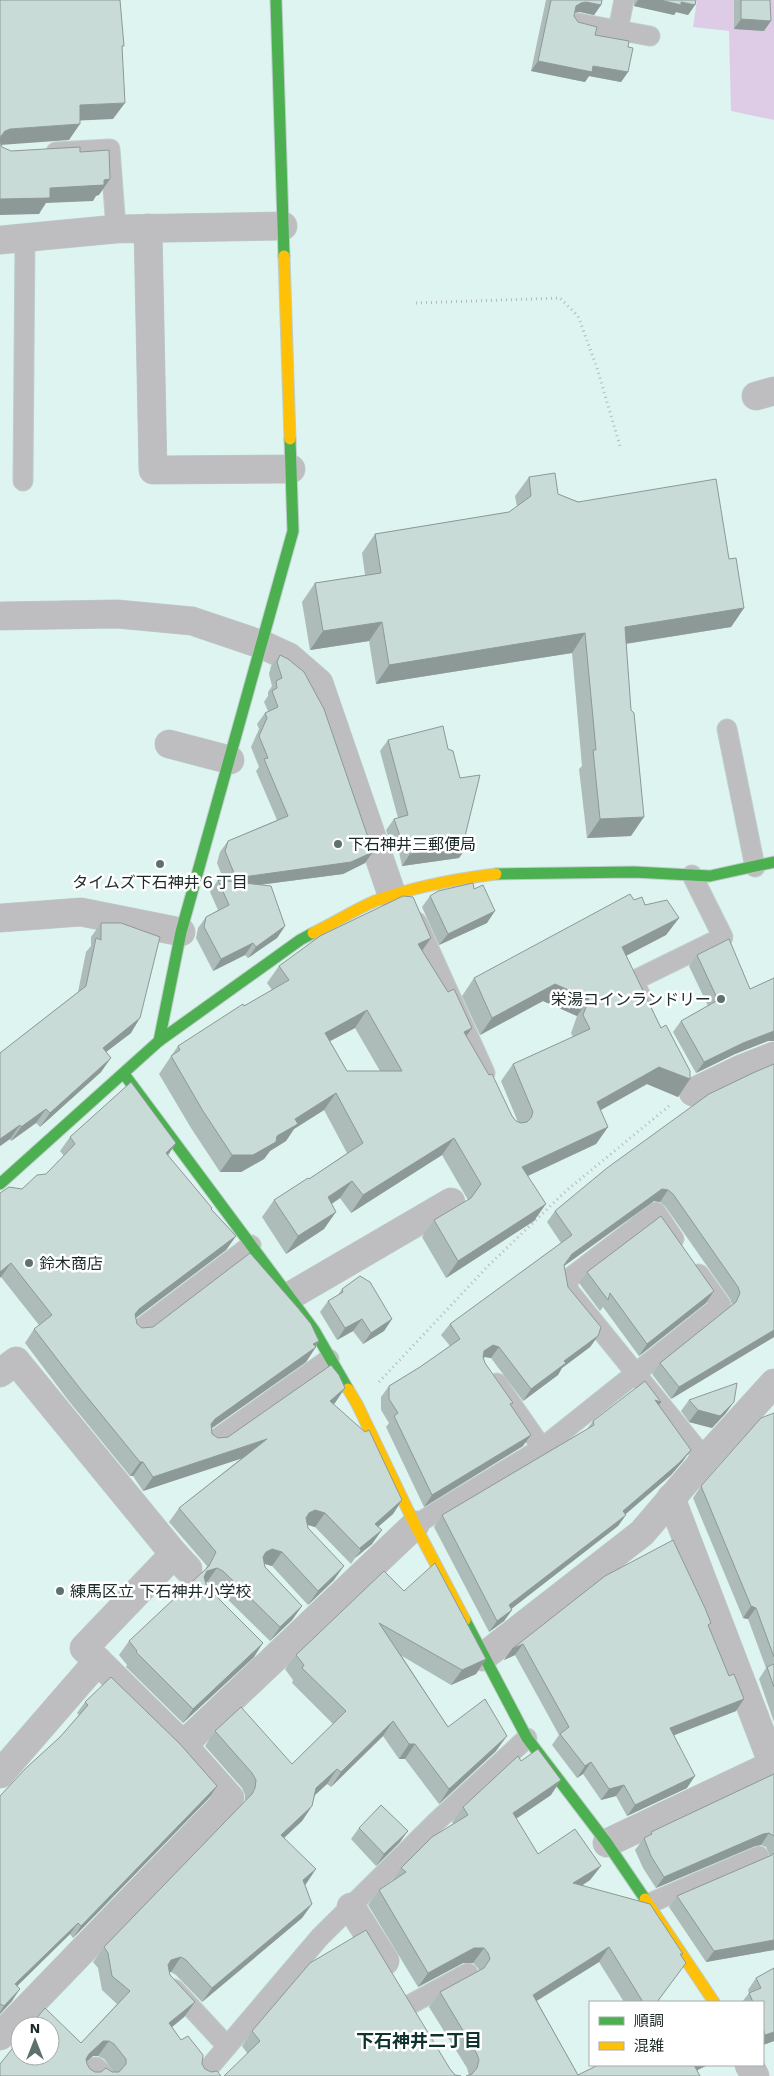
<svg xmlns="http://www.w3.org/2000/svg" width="774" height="2076" font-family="'Work Sans','Noto Sans JP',sans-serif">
<rect width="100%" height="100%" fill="#def4f0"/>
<path fill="#decce6" d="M697,0H774V120L731,111L729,31L693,27Z"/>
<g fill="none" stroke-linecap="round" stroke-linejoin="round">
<defs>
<g id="lane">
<path d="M578,23L650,36"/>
<path d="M618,30L624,0"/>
<path d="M56,152L110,149L116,229"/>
<path d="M23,481L25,238"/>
<path d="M727,729L755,867"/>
<path d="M417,922L485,1073"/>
<path d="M642,998L633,981L723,937L692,875"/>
<path d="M674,1239L656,1212L567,1280L569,1291L705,1459"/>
<path d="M136,1332L251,1245"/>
<path d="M497,1383L542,1448"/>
<path d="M212,1442L329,1359"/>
<path d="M415,1525L542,1448L721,1305L699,1274"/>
<path d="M648,1904L759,1856"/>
<path d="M174,1989L227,2046"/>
<path d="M411,2004L468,1973"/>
<path d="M87,2076L96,2067L105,2076"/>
<path d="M202,2076L320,1937L436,1822L527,1738"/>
</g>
<g id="street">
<path d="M148,228L153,470L291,469"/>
<path d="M0,240L116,229L283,226"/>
<path d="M756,396L774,391"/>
<path d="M0,616L117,614L192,621L263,645L289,657L319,683L392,895"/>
<path d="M169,744L230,760"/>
<path d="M0,918L81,912L181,932"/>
<path d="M693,1092L741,1069L774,1056"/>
<path d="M290,1296L451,1202"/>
<path d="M0,1373L16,1361L174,1554"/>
<path d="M671,1498L773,1765"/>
<path d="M483,1657L642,1533L705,1459L774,1383"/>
<path d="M183,1745L415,1525"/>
<path d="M0,1774L98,1661L84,1648L174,1554L188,1569"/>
<path d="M607,1843L774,1764"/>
<path d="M351,1907L385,1961"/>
<path d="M0,2036L230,1798L183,1745L98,1661"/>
<path d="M749,2065L755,2076"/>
</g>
<g id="fast">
<path d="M276,0L284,256"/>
<path d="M496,874L634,872L710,876L774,862"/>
<path d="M159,1041L181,932L293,531L290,439"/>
<path d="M124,1074L314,1330L348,1389"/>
<path d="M0,1184L159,1041L300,940L313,933"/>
<path d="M465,1620L527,1738L607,1843L645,1899"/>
</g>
<g id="slow">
<path d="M284,256L290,439"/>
<path d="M313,933C334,923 354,910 375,901C413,887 456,879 496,874"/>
<path d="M348,1389L357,1404L415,1525L465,1620"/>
<path d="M645,1899L714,2002"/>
</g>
</defs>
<use href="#lane" stroke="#bdcecb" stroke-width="21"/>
<use href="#street" stroke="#bdcecb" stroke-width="29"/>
<use href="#fast" stroke="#bdcecb" stroke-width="13"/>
<use href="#slow" stroke="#bdcecb" stroke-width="13"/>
<g stroke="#b4b8ba" stroke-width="3" stroke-dasharray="1 4" stroke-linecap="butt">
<path d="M416,303L560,298L578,316L597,368L620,446"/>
<path d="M379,1382L487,1267L566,1191L669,1106"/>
</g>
<use href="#lane" stroke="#bebec0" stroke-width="19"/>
<use href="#street" stroke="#bebec0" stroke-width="28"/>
<use href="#fast" stroke="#4caf50" stroke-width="11"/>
<use href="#slow" stroke="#ffc107" stroke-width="11"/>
</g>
<g fill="#adbcb9" fill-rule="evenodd">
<path d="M546,0H602L601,5L594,15L580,12H575L574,16L578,22L595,35L628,47V72L621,82L589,76L585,82L531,71Z"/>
<path d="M634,0H701H696L695,5L688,15L676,12L674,15L634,6Z"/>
<path d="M734,0H770L764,31L734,29Z"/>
<path d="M529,477L558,494L729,559L744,608L731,627L626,644L631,836L587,838L579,769L582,766L572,653L376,684L369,641L310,650L302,602L315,583L365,575L362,553L375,534L509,512L517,507L515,496Z"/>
<path d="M280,655L365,863L343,874L259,885L285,926L277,938L248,958L245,955L213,971L196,938L198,928L206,917L218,910L210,892L218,880L224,881L217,863L220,852L228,841L277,820L256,771L259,767L251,747L259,729L257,724L265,713L268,711L264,702L268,696V692L272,686L269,674L271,666Z"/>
<path d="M388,740L459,858L402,866L398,848L393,850L386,830L394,819L398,818L380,751Z"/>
<path d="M474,889L487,923L439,945L422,907L430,896Z"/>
<path d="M634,900L679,918L666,935L626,956L661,1028L690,1079L678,1097L647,1084L600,1110L608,1127L596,1144L528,1176L534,1221L446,1278L422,1237L434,1220L468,1200L442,1155L351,1213L340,1198L332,1204L324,1229L286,1254L262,1217L274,1200L309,1179L347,1153L324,1110L294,1129L286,1141L270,1151L264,1159L241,1172H220L191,1128L159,1074L178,1046L244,1006L272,990L267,983L279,966L422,951L466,1036L512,1116L516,1121L518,1122L501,1081L513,1064L573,1037L571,1033L577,1016L543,1001L480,1035L462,996L474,978ZM355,1028L380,1071H347L330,1041Z"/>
<path d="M101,923L131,1033L106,1052L101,1072L40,1127L36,1123L11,1141L10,1139L0,1146V1053L78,992L86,952L91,946V937Z"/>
<path d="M697,955L750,989L774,978V1041H768L735,1054L696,1073L673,1032L681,1021L708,1006L689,966Z"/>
<path d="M709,1094L774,1337L671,1399L652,1374L660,1363L731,1306L732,1304L730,1299L665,1206L660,1202L654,1201L564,1266L568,1287L598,1336L590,1347L562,1368L558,1375L523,1401L491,1358L485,1357L483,1358L485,1363L511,1405L523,1446L424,1507L386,1427L389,1423L381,1410V1397L389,1386L420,1367L450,1346L441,1335L450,1324L561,1243L547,1222L555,1211Z"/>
<path d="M70,1137L176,1143L168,1156L211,1209L236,1236L226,1250L136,1318L137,1324L142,1328L319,1341L306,1362L212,1428V1434L218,1438L228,1437L335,1403L333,1404L402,1500L393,1514L378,1527L372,1544L355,1558L351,1564L315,1527L308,1525V1528L334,1580L308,1605L272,1566L265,1564V1567L302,1606L292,1620L270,1641L213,1585L207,1582L206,1583L207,1587L254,1657L183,1723L126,1667L127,1665L119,1655L129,1641L205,1570L207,1566L169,1522L179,1508L243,1457L143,1491L133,1476H130L68,1400L25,1343L34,1329L39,1325L1,1277L22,1189L46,1174L64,1156L60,1151Z"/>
<path d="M587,1272L706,1303L639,1356L603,1307L600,1311L579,1283Z"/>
<path d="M342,1289L392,1319L384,1331L363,1344L353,1331L337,1340L320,1312L328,1301L338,1295Z"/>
<path d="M689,1400L726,1413L712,1428L689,1422L681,1411Z"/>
<path d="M659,1405L683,1461L671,1475L626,1514L618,1526L511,1609L512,1610L504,1621L489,1632L434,1527L442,1515L587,1429L593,1421Z"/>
<path d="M774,1413V1722L759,1679L766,1668L748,1619L743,1618L693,1498L701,1486Z"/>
<path d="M605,1576L709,1627L736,1711L674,1735L687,1788L627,1816L616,1796L601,1800L583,1774L577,1778L552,1745L559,1735L515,1655L504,1660L512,1649Z"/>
<path d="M404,1591L486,1659L476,1674L451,1685L402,1656L448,1727L496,1751L439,1804L405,1759H399L383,1736L331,1787L327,1784L315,1795L312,1806L302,1821L284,1838L305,1884L312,1904L302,1918L202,2002L176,1975L171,1972L169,1973L170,1975L195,2002L184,2017L172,2027L181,2040L202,2064L205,2069L0,2076L81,2043L117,2004L102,1990L98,1968L93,1962L104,1947L245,1801V1795L242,1788L205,1746L215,1731L292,1764L333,1724L292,1683L293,1680L285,1669L296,1655ZM93,2056H98L104,2059L114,2072H95L90,2069L87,2064V2062Z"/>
<path d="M85,1702L217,1786L209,1798L73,1938L70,1934L17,1986L12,2001L0,2014V1796L60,1737L79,1715L77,1713Z"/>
<path d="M521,1761L551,1795L516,1819L538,1854L601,1866L590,1880L583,1885L683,1954L681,1956L675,1978L657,2002H624L599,1962L537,2001L578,2075L598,2065H708L697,2070L700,2076L469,2075L467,2068L429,2007L440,1992L479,1971L478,1968L473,1963H463L418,1987L368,1905L379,1890L391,1882L401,1868L453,1824L452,1822L463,1807Z"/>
<path d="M774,1774V1950L706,1962L669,1907L677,1896L770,1856L766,1847L761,1845L755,1846L656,1888L643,1868L635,1850L644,1838L648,1836L651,1832Z"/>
<path d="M359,1828L400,1842L376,1866L351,1839Z"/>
<path d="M774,1968V2041L763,2045V2002H742L749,1993L748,1990L756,1978Z"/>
<path d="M252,2031L450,2069L455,2075L247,2053L242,2046Z"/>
</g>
<g fill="#8d9996">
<path d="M638,0H660L681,2L695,5L688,15L676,12L674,15L634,6Z"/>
<path d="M586,2L601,5L594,15L580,12L574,13L576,6L581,3Z"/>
<path d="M741,19L771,21L764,31L734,29Z"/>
<path d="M538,61L593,66L628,72L621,82L589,76L585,82L531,71Z"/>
<path d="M125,103L113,119L69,121L80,105Z"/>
<path d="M80,124L69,140L0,145V137L5,131L10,129Z"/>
<path d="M110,179L99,195L96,196L93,201L46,203L39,214L0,215V199L50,188Z"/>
<path d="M744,608L731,627L611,646L625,627Z"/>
<path d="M382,622L369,641L310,650L323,631Z"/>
<path d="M585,633L572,653L376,684L389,665Z"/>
<path d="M644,817L631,836L587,838L600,819Z"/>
<path d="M406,836L398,848L393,850L401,839Z"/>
<path d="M467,847L459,858L402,866L410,854Z"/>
<path d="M373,852L365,863L343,874L227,889L236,878Z"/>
<path d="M495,911L487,923L439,945L448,934Z"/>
<path d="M679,918L666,935L610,964L622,947Z"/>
<path d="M285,926L277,938L248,958L256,947Z"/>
<path d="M431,938L419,955L418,944Z"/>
<path d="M253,943L245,955L213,971L221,959Z"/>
<path d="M555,984L589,999L577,1016L543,1001L480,1035L492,1018Z"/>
<path d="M367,1010L355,1028L313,1050L325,1033Z"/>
<path d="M140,1018L131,1033L93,1062L103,1048Z"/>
<path d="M472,1028L460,1045L464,1032Z"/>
<path d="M774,1031V1041H768L735,1054L696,1073L704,1062L743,1043Z"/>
<path d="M111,1058L101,1072L40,1127L50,1113Z"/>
<path d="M659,1067L690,1079L678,1097L647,1084L585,1119L597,1102Z"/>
<path d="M336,1093L324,1110L294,1129L286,1141L270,1151L264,1159L241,1172H220L232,1155L277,1136L295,1119Z"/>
<path d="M46,1109L36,1123L11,1141L21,1127Z"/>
<path d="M20,1125L10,1139L0,1146V1139Z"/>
<path d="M608,1127L596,1144L510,1184L522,1167Z"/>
<path d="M454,1138L442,1155L351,1213L363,1195Z"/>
<path d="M176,1143L166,1157V1153Z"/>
<path d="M352,1181L340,1198L316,1214L328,1197Z"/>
<path d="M662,1189L668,1190L660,1202L654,1201L564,1266L572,1254Z"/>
<path d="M546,1204L534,1221L446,1278L458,1261Z"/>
<path d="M336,1212L324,1229L286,1254L298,1236Z"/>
<path d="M236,1236L226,1250L129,1323L139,1309Z"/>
<path d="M11,1263L1,1277L0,1278V1272Z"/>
<path d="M714,1291L706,1303L639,1356L647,1344Z"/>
<path d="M362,1319L353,1331L337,1340L345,1328Z"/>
<path d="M392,1319L384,1331L363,1344L371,1333Z"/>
<path d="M774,1330V1337L671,1399L679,1387Z"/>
<path d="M598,1336L590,1347L562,1368L558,1375L523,1401L531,1389L564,1361Z"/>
<path d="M319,1341L313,1350L316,1347L306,1362L205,1433L215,1419L313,1344Z"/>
<path d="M493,1345L499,1347L491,1358L485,1357L476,1363L484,1351Z"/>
<path d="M345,1388L335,1403L320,1415L330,1401Z"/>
<path d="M655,1400L661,1402L653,1413Z"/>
<path d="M734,1402L726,1413L712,1428L689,1422L698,1410Z"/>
<path d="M531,1435L523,1446L424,1507L432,1495Z"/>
<path d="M267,1439L258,1453L143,1491L153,1477Z"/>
<path d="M691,1450L683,1461L671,1475L615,1523L623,1511Z"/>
<path d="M140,1462H143L133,1476H130Z"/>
<path d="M402,1500L393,1514L365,1538L375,1524Z"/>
<path d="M315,1510L325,1513L315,1527L305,1524L299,1527L309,1513Z"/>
<path d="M626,1515L618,1526L501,1617L509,1605Z"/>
<path d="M382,1530L372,1544L355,1558L361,1550L360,1548Z"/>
<path d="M272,1549L282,1552L272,1566L262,1563L256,1566L266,1552Z"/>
<path d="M344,1566L334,1580L308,1605L318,1591Z"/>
<path d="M217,1568L207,1582L197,1585L207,1571Z"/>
<path d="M302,1606L292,1620L270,1641L280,1627Z"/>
<path d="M751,1606L756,1608L748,1619L743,1618Z"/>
<path d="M512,1610L504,1621L489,1632L497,1621Z"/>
<path d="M263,1643L254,1657L183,1723L193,1709Z"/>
<path d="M523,1644L515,1655L504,1660L512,1649Z"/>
<path d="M486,1659L476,1674L451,1685L462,1670Z"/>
<path d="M744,1699L736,1711L662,1740L670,1728Z"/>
<path d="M393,1721L383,1736L331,1787L341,1772Z"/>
<path d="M507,1736L496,1751L439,1804L449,1789Z"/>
<path d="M409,1744H415L405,1759H399Z"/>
<path d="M591,1762L583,1774L577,1778L585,1766Z"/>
<path d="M337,1769L327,1784L306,1803L316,1788Z"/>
<path d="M695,1776L687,1788L627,1816L635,1805Z"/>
<path d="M561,1780L551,1795L502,1828L513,1813Z"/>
<path d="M624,1785L616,1796L601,1800L609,1789Z"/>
<path d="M217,1786L209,1798L73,1938L81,1926Z"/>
<path d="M312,1806L302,1821L271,1850L281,1835Z"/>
<path d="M408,1831L400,1842L376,1866L384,1854Z"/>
<path d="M769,1833L761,1845L755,1846L656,1888L664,1877L763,1834Z"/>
<path d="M601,1866L590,1880L563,1897L573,1883Z"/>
<path d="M316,1869L306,1884L293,1895L303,1880Z"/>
<path d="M312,1904L302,1918L202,2002L212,1988Z"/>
<path d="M78,1923L70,1934L7,1996L15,1984Z"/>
<path d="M774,1940V1950L706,1962L714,1951Z"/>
<path d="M609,1947L599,1962L523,2009L533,1995Z"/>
<path d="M474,1948H484L473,1963H463L418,1987L428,1973Z"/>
<path d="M181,1957L171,1972L161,1974L171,1960Z"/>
<path d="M20,1989L12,2001L0,2014V2012L4,2006Z"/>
<path d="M195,2002L184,2017L159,2038L169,2023Z"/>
<path d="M774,2032V2041L763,2045V2039L765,2035Z"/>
<path d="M103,2041H109L98,2056H93L79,2068L89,2054Z"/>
<path d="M691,2065H708L685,2076Z"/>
</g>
<g fill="#c9dbd7" stroke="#8d9996" fill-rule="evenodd">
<path d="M0,0H120L124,46H122L125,103L80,105V124L10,129L5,131L1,136L0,141L2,147L11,151L80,147V152L109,150L110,179L104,180V185L50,188V198L0,199Z"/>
<path d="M551,0H602L601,5L586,2L581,3L576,6L574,16L578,22L597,27L595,35L629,41L628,47L633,48L628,72L593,66L592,72L538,61Z"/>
<path d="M660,0H696L695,5L681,2V5Z"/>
<path d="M741,0H770L771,21L741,19Z"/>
<path d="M555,473L558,494L578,502L716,479L729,559L736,558L744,608L625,627L631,710L634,713L644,817L600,819L593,750H596L585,633L389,665L382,622L323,631L315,583L381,573L375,534L509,512L531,496L529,477Z"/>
<path d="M280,655L288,659L304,672L324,709L373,852L351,862L236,878L225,851L228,841L288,816L264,759L268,758L259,736L267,718L265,713L278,707L272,691L277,688L276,681L282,678L277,662Z"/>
<path d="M443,726L448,749L453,751L460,778L480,775L465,836L467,847L410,854L406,836L401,839L394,819L408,815L388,740Z"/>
<path d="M218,880L271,886L285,926L256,947L253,943L221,959L204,927L206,917L229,905Z"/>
<path d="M473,883L474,889L483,885L495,911L448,934L430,896L438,891Z"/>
<path d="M630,894L634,900L642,897L645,905L667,900L679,918L622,947L661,1028L666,1025L690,1071V1079L659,1067L597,1102L608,1127L522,1167L546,1204L458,1261L434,1220L471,1198L481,1184L454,1138L363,1195L352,1181L328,1197L336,1212L298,1236L274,1200L308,1178L309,1179L363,1143L336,1093L295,1119L298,1124L277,1136L276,1142L253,1155H232L203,1111L171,1056L180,1050L178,1046L243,1004L244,1006L289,980L279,966L320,936L403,896L413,897L431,938L418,944L448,992L454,989L472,1028L464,1032L489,1075L492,1074L512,1116L516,1121L521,1123L527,1122L531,1118L533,1112L513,1064L590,1029L583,1015L589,999L555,984L492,1018L474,978ZM367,1010L402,1071H347L325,1033Z"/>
<path d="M101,923H121L160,937L140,1018L103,1048L111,1058L50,1113L46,1109L21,1127L20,1125L0,1139V1053L86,986L96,938L101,940Z"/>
<path d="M729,939L750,989L774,978V1031L743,1043L704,1062L681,1021L718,1000L697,955Z"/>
<path d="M774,1064V1330L679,1387L660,1363L736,1302L740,1293L738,1287L673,1194L668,1190L662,1189L572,1254L564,1265L568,1287L601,1327L598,1336L564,1361L566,1363L531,1389L499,1347L493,1345L484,1351L483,1357L485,1363L513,1403L510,1404L531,1435L432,1495L394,1416L398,1413L389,1399V1386L420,1367L460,1339L450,1324L572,1235L555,1211L607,1168L709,1094L755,1072Z"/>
<path d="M131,1082L176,1143L166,1153L212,1208L211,1209L236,1236L139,1309L135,1314L137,1324L142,1328L153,1327L250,1253L298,1308L311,1324L319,1341L313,1344L316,1347L215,1419L211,1424L212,1434L218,1438L228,1437L331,1365L339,1375L345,1388L330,1401L365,1432L369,1430L402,1500L375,1524L382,1530L360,1548L361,1550L325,1513L315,1510L309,1513L306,1518L308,1528L344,1566L318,1591L282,1552L272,1549L266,1552L263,1557L265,1567L302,1606L280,1627L223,1571L217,1568L207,1571L204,1577L207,1587L263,1643L193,1709L136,1652L137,1651L129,1641L209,1566L216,1552L179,1508L267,1439L153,1477L143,1462H140L78,1386L34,1329L52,1315L11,1263L0,1272V1193L9,1187L22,1189L37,1175L46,1174L75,1144L70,1137Z"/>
<path d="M661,1216L714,1291L647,1344L610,1293L608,1300L587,1272Z"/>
<path d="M360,1276L370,1282L392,1319L371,1333L362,1319L345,1328L328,1301L343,1292L342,1289Z"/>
<path d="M645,1381L661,1402L655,1400L691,1450L679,1463L623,1511L626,1515L509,1605L512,1610L497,1621L442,1515L594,1425L593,1421Z"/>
<path d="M737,1383L734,1402L720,1416L698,1410L689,1400Z"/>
<path d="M774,1413V1657L756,1608L751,1606L701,1486L761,1418Z"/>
<path d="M673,1540L705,1608L711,1623L708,1625L729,1676L734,1674L744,1699L670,1728L695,1776L635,1805L624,1785L609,1789L591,1762L585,1766L560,1734L569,1727L523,1644L512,1649L605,1576Z"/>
<path d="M435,1563L486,1659L462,1670L379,1623L448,1727L485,1699L507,1736L449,1789L415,1744H409L393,1721L341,1772L337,1769L316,1788L312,1806L281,1835L316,1869L303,1880L312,1904L212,1988L186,1960L181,1957L171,1960L168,1965L170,1975L195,2002L169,2023L181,2040L188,2036L203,2055L202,2064L205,2069L211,2072L217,2071L221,2076H0V2064L20,2039V2056H50V2026H30L45,2008L81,2043L130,1991L112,1976L108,1953L104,1947L252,1794L255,1788L256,1780L252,1773L215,1731L241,1707L292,1764L346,1711L302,1668L304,1665L296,1655L384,1571L404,1591ZM103,2041H109L114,2044L126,2059V2064L119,2072H112L106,2068L101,2072H95L90,2069L87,2064L86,2059L89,2054Z"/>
<path d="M774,1664V1687L767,1667Z"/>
<path d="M111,1677L180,1744L217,1786L81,1926L78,1923L15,1984L20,1989L4,2006L0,2004V1796L26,1768L60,1737L88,1705L85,1702Z"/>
<path d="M538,1749L561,1780L513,1813L538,1854L575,1829L601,1866L573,1883L650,1904L683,1954H680L686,1963L657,2002H643L609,1947L533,1995L578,2075L598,2065H694L700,2076H466L472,2074L477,2068L479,2060L477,2054L440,1992L484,1968L490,1959L488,1953L484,1948H474L428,1973L379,1890L406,1872L401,1868L432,1837L468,1815L463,1807L518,1756L521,1761Z"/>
<path d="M774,1774V1836L769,1833L763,1834L664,1877L651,1856L644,1838L652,1834L651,1832Z"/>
<path d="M381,1805L408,1831L384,1854L359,1828Z"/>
<path d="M774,1853V1940L714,1951L677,1896L772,1855Z"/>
<path d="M366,1930L450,2069L455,2075L461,2076H224L260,2041L252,2031L310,1963Z"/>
<path d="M774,1968V2032L765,2035L763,2028V2002H753L749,1993L761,1988L756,1978Z"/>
</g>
<g fill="#5f716e" stroke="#fff" stroke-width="2">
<circle cx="338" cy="844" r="5"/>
<circle cx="160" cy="864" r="5"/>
<circle cx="721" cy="999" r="5"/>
<circle cx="29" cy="1263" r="5"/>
<circle cx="60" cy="1591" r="5"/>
</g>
<g text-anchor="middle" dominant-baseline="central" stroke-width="5" stroke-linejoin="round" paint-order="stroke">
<g font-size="16" fill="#1b2a28" stroke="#fff" text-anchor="start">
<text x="348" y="844">下石神井三郵便局</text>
<text x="160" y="882" text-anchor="middle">タイムズ下石神井６丁目</text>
<text x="711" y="999" text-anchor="end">栄湯コインランドリー</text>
<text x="39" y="1263">鈴木商店</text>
<text x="70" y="1591">練馬区立 下石神井小学校</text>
</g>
<g font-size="18" font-weight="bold" fill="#0f322e" stroke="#fff">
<text x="419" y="2040">下石神井二丁目</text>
</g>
</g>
<rect x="589" y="2001" width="175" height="65" fill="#ffffff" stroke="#a4aaa9"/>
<rect x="599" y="2017" width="25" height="8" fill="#4caf50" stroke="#a4aaa9"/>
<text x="634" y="2026" font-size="15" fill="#1b2a28">順調</text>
<rect x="599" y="2042" width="25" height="8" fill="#ffc107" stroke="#a4aaa9"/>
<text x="634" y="2051" font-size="15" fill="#1b2a28">混雑</text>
<g transform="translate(35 2041)"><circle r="24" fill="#ffffff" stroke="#a4aaa9"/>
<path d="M0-4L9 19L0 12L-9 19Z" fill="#5f716e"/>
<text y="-8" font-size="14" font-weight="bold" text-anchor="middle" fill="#1b2a28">N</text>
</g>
</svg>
